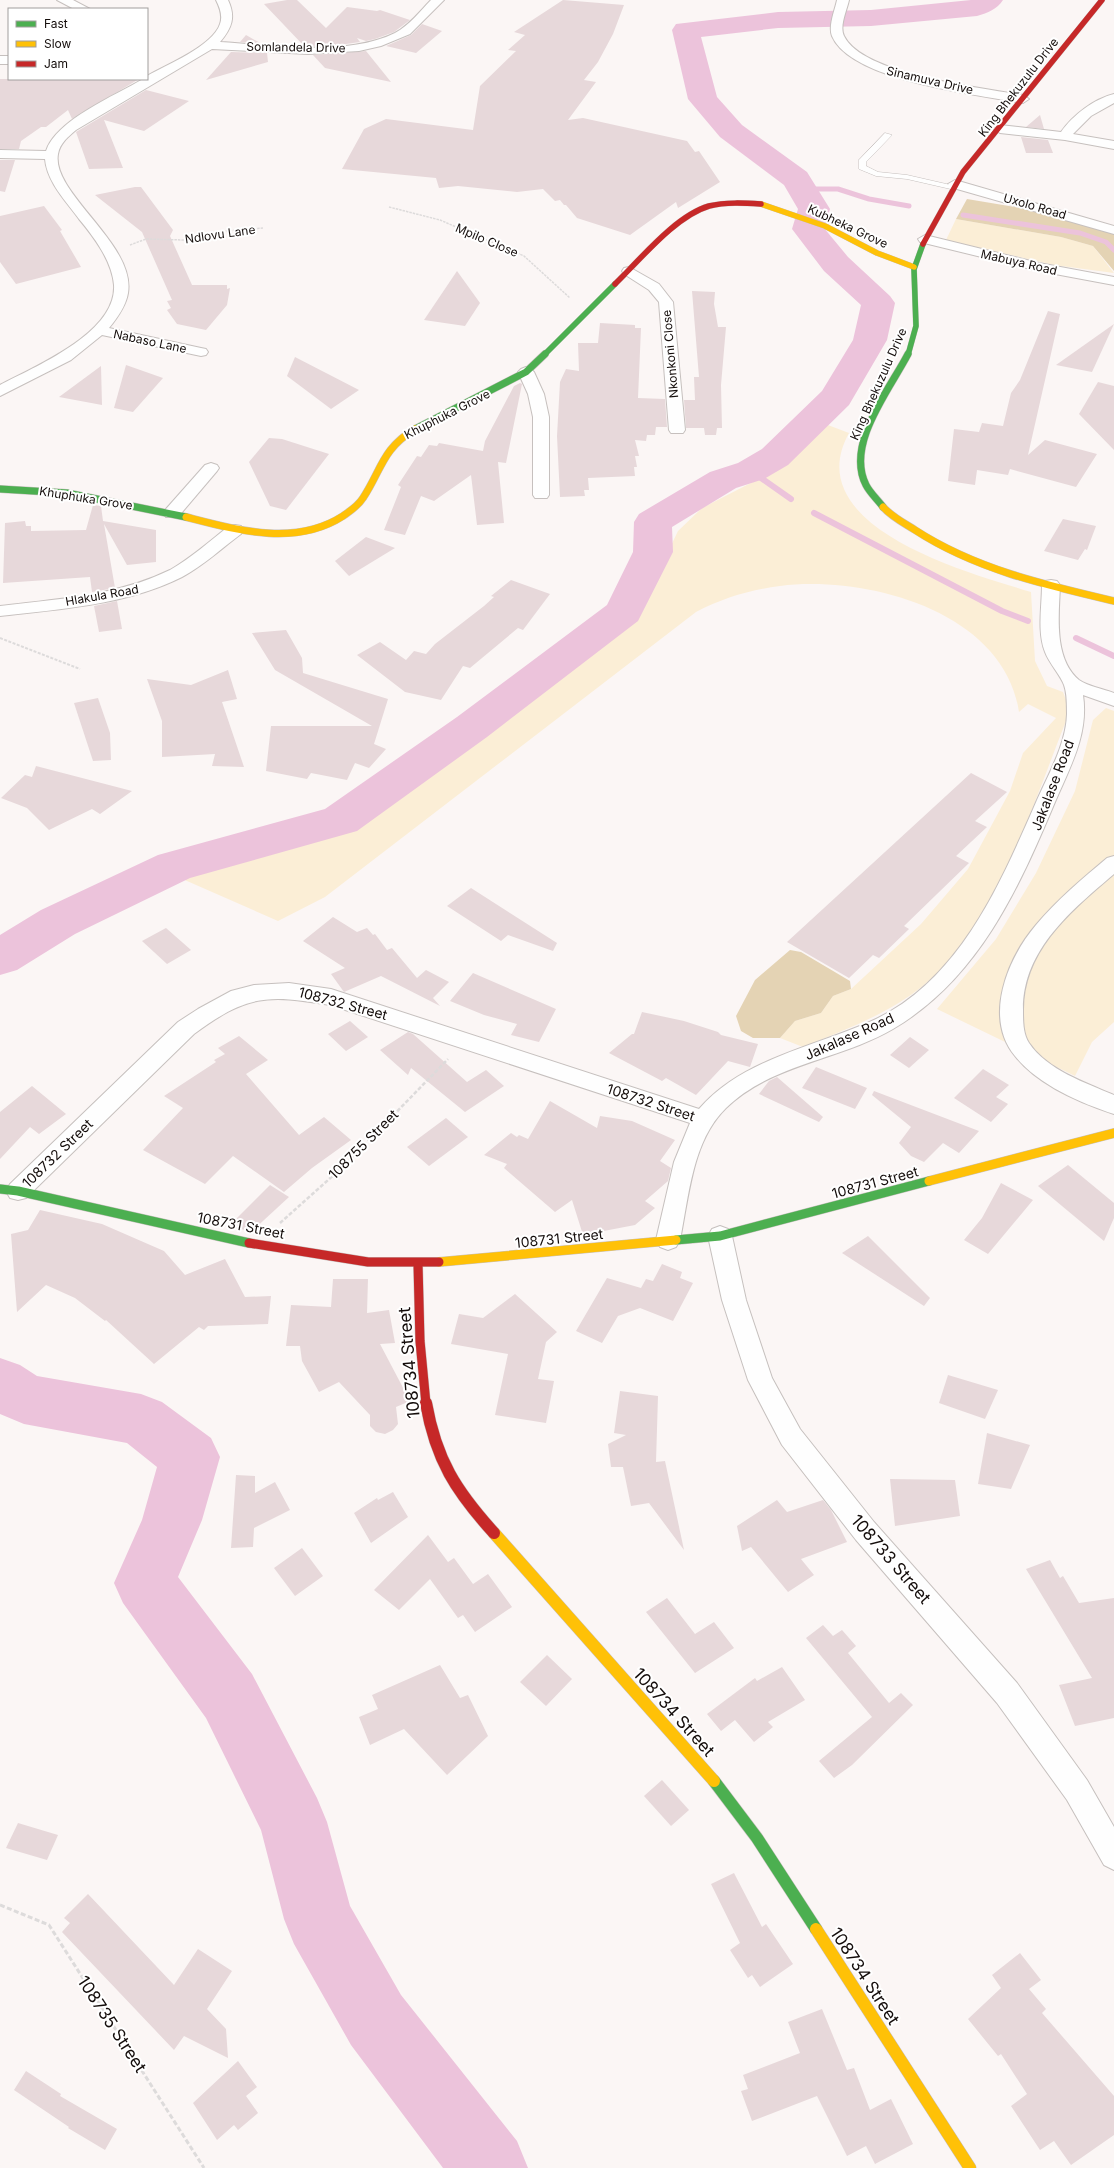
<svg xmlns="http://www.w3.org/2000/svg" width="1114" height="2168" font-family="Inter,sans-serif">
<rect width="100%" height="100%" fill="#fbf6f5"/>
<g fill="#fbeed6">
<path d="M956,219L1061,237L1093,246L1114,273L1054,265L946,240Z"/>
<path d="M820,422L849,433C797,527 969,573 1031,592L1035,661L1047,686L1063,692L1068,705L1066,721C1032,807 996,924 924,985C889,1014 844,1030 803,1047L780,1038L795,1021L821,1013L833,996L851,989L921,924L968,869L1010,791L1023,753L1056,718L1028,704L1019,712C1004,611 866,575 780,586C750,590 723,598 696,612L325,897L278,921L171,874L348,823L633,616L642,606L678,531L702,508L776,470Z"/>
<path d="M1106,708L1114,711V1022L1092,1042L1075,1076L937,1009L996,939L1036,873L1075,791L1093,720Z"/>
</g>
<g fill="#e4d3b4">
<path d="M967,199L1038,211L1114,234V271L1093,246L1061,237L956,219Z"/>
<path d="M790,950L801,952L850,981L851,989L833,996L821,1013L795,1021L780,1038H753L741,1031L736,1016L755,980Z"/>
</g>
<g fill="none" stroke-linecap="round" stroke-linejoin="round">
<g stroke="#ecc3db" stroke-width="5">
<path d="M802,189H838L869,199L909,206"/>
<path d="M963,215L1080,233L1106,242L1114,250"/>
</g>
<g stroke="#ecc3db" stroke-width="6">
<path d="M751,471L791,499"/>
<path d="M814,513L1002,611L1028,621"/>
<path d="M1076,638L1114,656"/>
</g>
<g fill="#ecc3db" fill-rule="evenodd">
<path d="M971,0H1003C997,9 988,13 977,16L871,26L778,28L701,37L717,97L742,125L807,172L830,209L824,228L848,257L890,296L895,303L887,340L849,405L788,465L764,479L736,488L672,527L673,552L638,621L487,737L357,831L190,878L75,934L17,970L0,975V935L41,910L158,855L325,809L457,717L607,605L633,552L634,522L639,514L710,472L738,463L762,449L822,391L853,340L861,305L824,271L792,229L798,209L784,185L720,137L693,105L688,99L672,30L676,24L778,12L871,10Z"/>
<path d="M0,1358L20,1365L37,1376L141,1394L162,1402L211,1438L220,1457L202,1520L178,1577L252,1674L317,1798L327,1822L350,1906L401,1995L517,2141L528,2168H443L351,2045L294,1944L284,1919L261,1830L206,1718L123,1603L114,1583L142,1520L157,1467L127,1443L24,1424L0,1414Z"/>
</g>
</g>
<g fill="#e7d8da">
<path d="M287,0H297L326,28L347,7L377,11L380,10L410,20L394,32L375,39L366,41L357,38L360,42L332,46H304L264,4Z"/>
<path d="M563,0L624,5L613,34L598,62L584,80L596,82L568,120L583,118L687,141L695,152L699,151L720,182L678,208L676,202L630,235L577,218L566,205H564L560,200L555,201L543,189L517,192L458,186L439,188L436,178L342,169L364,129L386,119L473,130L480,86L516,51L508,50L525,35L514,32Z"/>
<path d="M422,24L442,31L416,53L386,46L411,35Z"/>
<path d="M246,35L262,44L240,42Z"/>
<path d="M366,51L391,82L325,68L313,55Z"/>
<path d="M231,52L267,53L268,62L206,80Z"/>
<path d="M0,79H139L72,119L68,110L46,127H41L21,141L19,149H0Z"/>
<path d="M146,90L189,101L144,131L104,120L123,168L89,169L76,132Z"/>
<path d="M1040,115L1044,129L1026,127Z"/>
<path d="M1021,137L1048,140L1053,153H1026Z"/>
<path d="M0,160H15L5,192L0,191Z"/>
<path d="M135,187H141L173,230L170,236L192,285H227V289L230,288L227,305L206,330L177,324L167,310L171,308L167,301L172,300L142,232L95,195Z"/>
<path d="M44,206L62,230L60,231L81,267L16,284L0,262V216Z"/>
<path d="M457,271L480,303L465,326L424,320Z"/>
<path d="M692,291L715,292L714,304L718,327H726L721,385L722,428H717L716,435H705L704,428H686L684,400H695L694,377H699Z"/>
<path d="M1048,311L1060,314L1028,455L1045,440L1097,454L1076,487L1010,469L1008,475L977,470L975,485L948,481L954,429L979,432L982,423L1003,426L1011,393L1020,380Z"/>
<path d="M600,323L635,325V328H641L638,398L665,399L667,427H656L655,435H647L646,441L635,440L639,456H635L637,467H634L635,476L588,478L589,490H584L585,496L560,497L557,436L560,382L566,369L579,371L578,343H598Z"/>
<path d="M1114,324L1092,372L1056,365Z"/>
<path d="M295,357L359,390L331,409L287,376Z"/>
<path d="M126,365L163,378L133,412L114,408Z"/>
<path d="M101,366L102,405L59,397Z"/>
<path d="M1098,382L1114,386V450L1079,414Z"/>
<path d="M520,383L522,384L506,463L498,462L504,523L477,525L471,475L434,501L421,496L405,535L384,530L401,487L398,485L417,456L421,457L429,445L437,446L439,443L483,451L485,441L514,386Z"/>
<path d="M269,438L282,439L329,454L286,510L270,506L249,462Z"/>
<path d="M93,505L101,506L103,521L156,530V562L127,565L104,524L115,588L92,592L90,577L3,583L5,523L25,521L26,526H31V531L86,530Z"/>
<path d="M1063,519L1096,526L1087,550L1085,549L1078,560L1044,551Z"/>
<path d="M366,537L395,548L349,576L335,561Z"/>
<path d="M511,580L550,594L523,630L518,628L470,668L463,666L441,700L405,692L357,655L380,642L406,660L414,651L426,654L435,644L484,606L494,597L491,596Z"/>
<path d="M117,601L122,629L99,632L94,606Z"/>
<path d="M286,630L302,658L303,673L388,699L374,744L386,749L369,768L355,763L347,780L311,773L307,779L266,771L271,726H372L275,670L252,633Z"/>
<path d="M228,670L237,699L222,702L244,767L212,766L215,754L162,757V721L147,679L191,685Z"/>
<path d="M98,698L110,733L111,760L93,761L74,703Z"/>
<path d="M36,766L132,791L100,814L92,809L49,830L27,808L1,798L25,775L32,777Z"/>
<path d="M971,773L1007,792L975,821L987,827L956,856L969,863L904,926L909,929L879,958L873,955L849,978L787,942Z"/>
<path d="M471,888L557,943L553,951L508,935L501,941L447,906Z"/>
<path d="M333,917L357,932L367,928L373,935L375,934L387,950L392,948L417,978L426,970L449,982L433,998L440,1006L381,976L344,992L331,974L345,968L303,941Z"/>
<path d="M166,928L191,950L167,964L142,941Z"/>
<path d="M473,973L556,1009L539,1042L511,1035L517,1024L484,1015L450,1001Z"/>
<path d="M642,1012L684,1021L718,1032L721,1035L758,1044L750,1067L728,1061L696,1095L666,1078L662,1081L609,1053L632,1034H634Z"/>
<path d="M350,1021L368,1037L346,1051L328,1034Z"/>
<path d="M408,1032L413,1034L467,1082L486,1070L504,1086L465,1112L411,1068L408,1075L380,1050Z"/>
<path d="M239,1036L268,1060L246,1074L299,1135L324,1117L351,1140L312,1168L284,1192L233,1156L205,1184L143,1150L183,1108L164,1096L216,1062L214,1060L225,1054L218,1048Z"/>
<path d="M910,1037L929,1050L909,1068L890,1055Z"/>
<path d="M816,1067L867,1088L855,1109L802,1088Z"/>
<path d="M983,1069L1009,1085L996,1097L1008,1104L991,1122L954,1098Z"/>
<path d="M777,1077L823,1117L819,1122L759,1094L769,1081Z"/>
<path d="M32,1086L66,1114L39,1134L30,1127L0,1159V1112Z"/>
<path d="M874,1091L979,1131L959,1153L943,1143L924,1162L911,1156L899,1143L911,1127L872,1095Z"/>
<path d="M550,1101L597,1128L600,1116L632,1121L675,1140L660,1161L671,1168L668,1181L645,1201L655,1208L635,1225L583,1235L572,1200L555,1212L504,1168L507,1164L484,1155L511,1133L517,1137L519,1135L528,1139Z"/>
<path d="M446,1118L468,1137L429,1166L407,1147Z"/>
<path d="M1068,1165L1114,1203V1218L1104,1241L1038,1186Z"/>
<path d="M1001,1183L1033,1200L988,1254L964,1240L982,1218Z"/>
<path d="M270,1185L289,1197L252,1231L228,1227Z"/>
<path d="M40,1210L102,1224L164,1251L185,1275L225,1259L245,1297L271,1296L268,1324L208,1326L204,1330L199,1327L154,1364L106,1320L105,1321L75,1298L46,1285L17,1312L11,1234L28,1230Z"/>
<path d="M868,1236L930,1298L924,1306L842,1253Z"/>
<path d="M662,1264L682,1272L680,1278L693,1283L673,1321L640,1308L618,1316L602,1343L576,1331L607,1278L641,1288L646,1279L653,1281Z"/>
<path d="M333,1279H368L367,1313L389,1310L395,1343L380,1344L410,1401L396,1407L398,1424L393,1430L385,1434L376,1432L370,1426V1415L339,1382L319,1392L302,1361L300,1346H286L291,1305L331,1307Z"/>
<path d="M515,1294L557,1332L546,1342L538,1379L554,1381L546,1423L495,1415L508,1354L451,1344L459,1314L483,1318Z"/>
<path d="M948,1375L998,1390L985,1419L939,1403Z"/>
<path d="M620,1391L658,1396L656,1462L665,1461L684,1550L649,1503L631,1506L623,1467H611L608,1444L626,1435L614,1433Z"/>
<path d="M987,1433L1030,1445L1011,1489L978,1484Z"/>
<path d="M236,1475L255,1476V1493L275,1482L290,1510L254,1528L253,1547L231,1548Z"/>
<path d="M890,1479L955,1480L960,1516L895,1526Z"/>
<path d="M393,1492L408,1517L371,1543L354,1513L377,1498L378,1500Z"/>
<path d="M777,1500L787,1512L823,1500L831,1510L847,1542L801,1559L814,1575L788,1592L751,1547L742,1551L737,1526Z"/>
<path d="M428,1535L448,1562L454,1558L473,1584L488,1574L512,1607L475,1632L463,1615L458,1618L430,1579L399,1610L374,1590Z"/>
<path d="M302,1548L323,1576L295,1596L274,1568Z"/>
<path d="M1050,1560L1060,1578L1063,1576L1079,1603L1114,1598V1718L1075,1726L1059,1685L1092,1678L1026,1569Z"/>
<path d="M667,1598L695,1634L714,1622L734,1648L695,1673L646,1612Z"/>
<path d="M823,1625L833,1636L842,1630L856,1646L848,1653L889,1703L901,1693L913,1705L852,1765L834,1778L819,1761L872,1717L806,1638Z"/>
<path d="M547,1655L572,1679L546,1706L520,1682Z"/>
<path d="M440,1665L460,1698L468,1695L488,1736L447,1775L404,1729L370,1745L359,1717L378,1709L372,1695Z"/>
<path d="M782,1667L805,1700L768,1722L773,1727L754,1742L735,1720L721,1731L707,1714L755,1678L757,1681Z"/>
<path d="M662,1780L689,1810L671,1826L644,1796Z"/>
<path d="M18,1823L58,1835L47,1860L6,1848Z"/>
<path d="M734,1873L762,1927L766,1924L793,1964L760,1987L752,1975L748,1978L730,1950L740,1943L711,1884Z"/>
<path d="M88,1894L174,1985L198,1949L232,1971L207,2009L226,2029L228,2058L184,2036L174,2050L62,1932L70,1923L64,1918Z"/>
<path d="M1020,1953L1041,1980L1029,1989L1046,2009L1042,2013L1114,2096V2135L1071,2165L1054,2141L1040,2150L1011,2106L1027,2094L1001,2054L998,2056L968,2019L1001,1988L992,1975Z"/>
<path d="M822,2009L847,2070L854,2068L870,2110L891,2099L913,2144L875,2164L866,2146L847,2156L817,2096L752,2121L741,2091L748,2089L743,2075L800,2053L788,2022Z"/>
<path d="M238,2061L257,2087L246,2096L258,2113L238,2130L234,2125L217,2140L193,2103Z"/>
<path d="M26,2071L61,2094L60,2096L117,2129L105,2150L68,2128L69,2127L14,2090Z"/>
</g>
<g fill="none" stroke-linecap="round" stroke-linejoin="round">
<defs>
<path id="lane" d="M885,133L892,135L866,162V166L878,172L907,175L955,186V190L907,179L876,176L859,169V160Z"/>
<g id="street">
<path d="M57,0H73L90,9H74Z"/>
<path d="M216,0H228C236,17 232,28 220,42C273,45 346,57 395,33C410,25 420,11 431,0H444L410,34L381,46L359,51L308,54L212,49L76,130C68,137 60,143 58,154C51,193 136,244 128,293C126,306 117,318 109,328L201,348L206,349L208,352L206,355L201,356L102,335L71,360L0,396V385C34,367 117,333 114,285C112,261 94,237 79,219C66,201 47,182 45,159L0,158V150L46,151C56,120 116,95 143,79H147V76C166,65 213,46 220,24C223,16 220,8 216,0Z"/>
<path d="M837,0H849C847,10 839,26 844,36C863,75 983,88 1023,95L1029,99L1023,103C979,95 851,81 832,36C828,26 835,10 837,0Z"/>
<rect x="0" y="56" width="9" height="8"/>
<path d="M1114,94V103L1091,116L1073,134L1114,141V149L1065,140L1000,133L994,129L1000,125L1061,132C1073,115 1094,99 1114,94Z"/>
<path d="M955,180L1114,226V234L950,187L948,184Z"/>
<path d="M925,235L1039,263L1114,277V285L1039,271L920,242L918,239Z"/>
<path d="M629,267L659,284L673,302L685,430L683,433H671L669,430L659,302L649,290L624,274L622,271L624,268Z"/>
<path d="M526,367L531,369L534,372L544,394L549,417V495L547,498H535L533,495V417L528,394L518,372L521,369Z"/>
<path d="M211,463L217,465L219,468L217,471L178,517H166L164,513L166,509L205,465Z"/>
<path d="M235,525L241,526L243,530L241,534C222,548 203,566 182,577C126,605 61,609 0,616V606C57,599 117,596 170,570C191,558 210,541 229,526Z"/>
<path d="M1051,580L1057,581L1060,585C1059,614 1053,658 1079,680C1087,686 1104,689 1114,693V706L1083,695C1089,734 1070,767 1055,802C1018,890 978,979 893,1029C840,1060 771,1064 726,1108C692,1141 689,1196 680,1240L676,1247L668,1250L660,1247L656,1240L674,1162L690,1123L330,1005C266,994 247,995 194,1034L26,1198L18,1200L10,1198L6,1191L10,1184L178,1022L198,1009L231,991L254,985L289,983L331,989L699,1109C743,1058 815,1047 874,1020C961,979 1001,882 1037,800C1049,773 1066,744 1067,714C1067,705 1067,693 1064,685C1061,676 1049,663 1045,652C1037,632 1042,606 1042,585L1045,581Z"/>
<path d="M1114,856V874C1072,910 1022,950 1023,1011C1023,1021 1023,1034 1029,1043C1047,1070 1086,1083 1114,1095V1114C1080,1103 1037,1084 1015,1056C983,1017 1008,958 1036,925C1057,900 1082,879 1107,858Z"/>
<path d="M720,1226L728,1229L732,1236L746,1300L772,1378L800,1429L874,1522L1017,1683L1087,1780L1114,1827V1870L1104,1865L1067,1800L997,1703L856,1540L782,1445L748,1380L722,1300L708,1236L712,1229Z"/>
</g>
<g id="fast-far3">
<path d="M544,355L615,284"/>
<path d="M908,355L916,326L914,269L923,244"/>
</g>
<g id="fast-far2">
<path d="M415,429L526,372L545,354"/>
<path d="M0,489L67,493L186,517"/>
<path d="M883,507C878,500 870,493 866,485C845,444 890,389 908,354"/>
</g>
<g id="fast-far1">
<path d="M0,1189L18,1191L249,1243"/>
<path d="M676,1240L720,1236L929,1181"/>
</g>
<path id="fast" d="M714,1781L757,1838L816,1929"/>
<path id="slow-far3" d="M761,204L825,226L877,253L914,267"/>
<g id="slow-far2">
<path d="M883,507C892,517 904,523 915,530C975,569 1045,585 1114,601"/>
<path d="M186,517C237,530 295,547 343,516C350,511 358,506 363,498C382,469 382,449 415,429"/>
</g>
<g id="slow-far1">
<path d="M929,1181L1114,1133"/>
<path d="M439,1262L676,1240"/>
</g>
<g id="slow">
<path d="M494,1533L714,1781"/>
<path d="M816,1929L970,2168"/>
</g>
<g id="jam-far2">
<path d="M923,244L963,172L1102,0"/>
<path d="M615,284C640,260 675,216 709,206C726,202 744,203 761,204"/>
</g>
<g id="jam-far1">
<path d="M249,1243L368,1262H439"/>
<path d="M418,1264L420,1341L426,1404"/>
</g>
<path id="jam" d="M426,1403C436,1460 456,1491 494,1533"/>
</defs>
<use href="#lane" stroke="#c6c0be" stroke-width="1"/>
<use href="#street" stroke="#c6c0be" stroke-width="2"/>
<use href="#fast-far3" stroke="#c6c0be" stroke-width="6"/>
<use href="#fast-far2" stroke="#c6c0be" stroke-width="8"/>
<use href="#fast-far1" stroke="#c6c0be" stroke-width="10"/>
<use href="#fast" stroke="#c6c0be" stroke-width="13"/>
<use href="#slow-far3" stroke="#c6c0be" stroke-width="6"/>
<use href="#slow-far2" stroke="#c6c0be" stroke-width="8"/>
<use href="#slow-far1" stroke="#c6c0be" stroke-width="10"/>
<use href="#slow" stroke="#c6c0be" stroke-width="13"/>
<use href="#jam-far2" stroke="#c6c0be" stroke-width="6"/>
<use href="#jam-far1" stroke="#c6c0be" stroke-width="10"/>
<use href="#jam" stroke="#c6c0be" stroke-width="13"/>
<g stroke="#dddbdb" stroke-width="1.5" stroke-dasharray="2.5 1" stroke-linecap="butt">
<path d="M389,207L440,220L524,256L570,298"/>
<path d="M130,245L146,239L184,240L207,237L226,231L263,228"/>
</g>
<path stroke="#dddbdb" stroke-width="2" stroke-dasharray="3 1.5" stroke-linecap="butt" d="M0,638L80,669"/>
<path stroke="#dddbdb" stroke-width="2.5" stroke-dasharray="4 2" stroke-linecap="butt" d="M280,1223L346,1164L448,1059"/>
<path stroke="#dddbdb" stroke-width="3" stroke-dasharray="5 2.5" stroke-linecap="butt" d="M0,1905L49,1925L204,2168"/>
<use href="#lane" fill="#fefefe" fill-rule="evenodd"/>
<use href="#street" fill="#fefefe" fill-rule="evenodd"/>
<use href="#fast-far3" stroke="#4caf50" stroke-width="5.5"/>
<use href="#fast-far2" stroke="#4caf50" stroke-width="7"/>
<use href="#fast-far1" stroke="#4caf50" stroke-width="9"/>
<use href="#fast" stroke="#4caf50" stroke-width="12"/>
<use href="#slow-far3" stroke="#ffc107" stroke-width="5.5"/>
<use href="#slow-far2" stroke="#ffc107" stroke-width="7"/>
<use href="#slow-far1" stroke="#ffc107" stroke-width="9"/>
<use href="#slow" stroke="#ffc107" stroke-width="12"/>
<use href="#jam-far2" stroke="#c62828" stroke-width="5.5"/>
<use href="#jam-far1" stroke="#c62828" stroke-width="9"/>
<use href="#jam" stroke="#c62828" stroke-width="12"/>
</g>
<g text-anchor="middle" dominant-baseline="central" stroke-width="4" stroke-linejoin="round" paint-order="stroke">
<g font-size="12" fill="#140d0b" stroke="#fff">
<text transform="translate(296 47) rotate(1)">Somlandela Drive</text>
<text transform="translate(930 80) rotate(13)">Sinamuva Drive</text>
<text transform="translate(1018 87) rotate(-52)">King Bhekuzulu Drive</text>
<text transform="translate(1035 206) rotate(16)">Uxolo Road</text>
<text transform="translate(848 226) rotate(25)">Kubheka Grove</text>
<text transform="translate(220 234) rotate(-8)">Ndlovu Lane</text>
<text transform="translate(487 240) rotate(23)">Mpilo Close</text>
<text transform="translate(1019 262) rotate(13)">Mabuya Road</text>
<text transform="translate(150 341) rotate(12)">Nabaso Lane</text>
<text transform="translate(670 354) rotate(-95)">Nkonkoni Close</text>
<text transform="translate(878 384) rotate(-66)">King Bhekuzulu Drive</text>
<text transform="translate(447 414) rotate(-27)">Khuphuka Grove</text>
<text transform="translate(86 498) rotate(9)">Khuphuka Grove</text>
<text transform="translate(102 595) rotate(-10)">Hlakula Road</text>
</g>
<g font-size="14" fill="#140d0b" stroke="#fff">
<text transform="translate(1052 785) rotate(-69)">Jakalase Road</text>
<text transform="translate(343 1003) rotate(15)">108732 Street</text>
<text transform="translate(849 1036) rotate(-24)">Jakalase Road</text>
<text transform="translate(651 1102) rotate(18)">108732 Street</text>
<text transform="translate(363 1144) rotate(-45)">108755 Street</text>
<text transform="translate(57 1153) rotate(-44)">108732 Street</text>
<text transform="translate(875 1182) rotate(-15)">108731 Street</text>
<text transform="translate(241 1225) rotate(11)">108731 Street</text>
<text transform="translate(559 1238) rotate(-6)">108731 Street</text>
</g>
<g font-size="17" fill="#140d0b" stroke="#fff">
<text transform="translate(409 1363) rotate(-95)">108734 Street</text>
<text transform="translate(891 1559) rotate(49)">108733 Street</text>
<text transform="translate(674 1712) rotate(48)">108734 Street</text>
<text transform="translate(865 1976) rotate(57)">108734 Street</text>
<text transform="translate(112 2024) rotate(57)">108735 Street</text>
</g>
</g>
<rect x="8" y="8" width="140" height="72" fill="#ffffff" stroke="#a19e9d"/>
<rect x="16" y="21" width="20" height="6" fill="#4caf50" stroke="#a19e9d"/>
<text x="44" y="28" font-size="12" fill="#140d0b">Fast</text>
<rect x="16" y="41" width="20" height="6" fill="#ffc107" stroke="#a19e9d"/>
<text x="44" y="48" font-size="12" fill="#140d0b">Slow</text>
<rect x="16" y="61" width="20" height="6" fill="#c62828" stroke="#a19e9d"/>
<text x="44" y="68" font-size="12" fill="#140d0b">Jam</text>
</svg>
